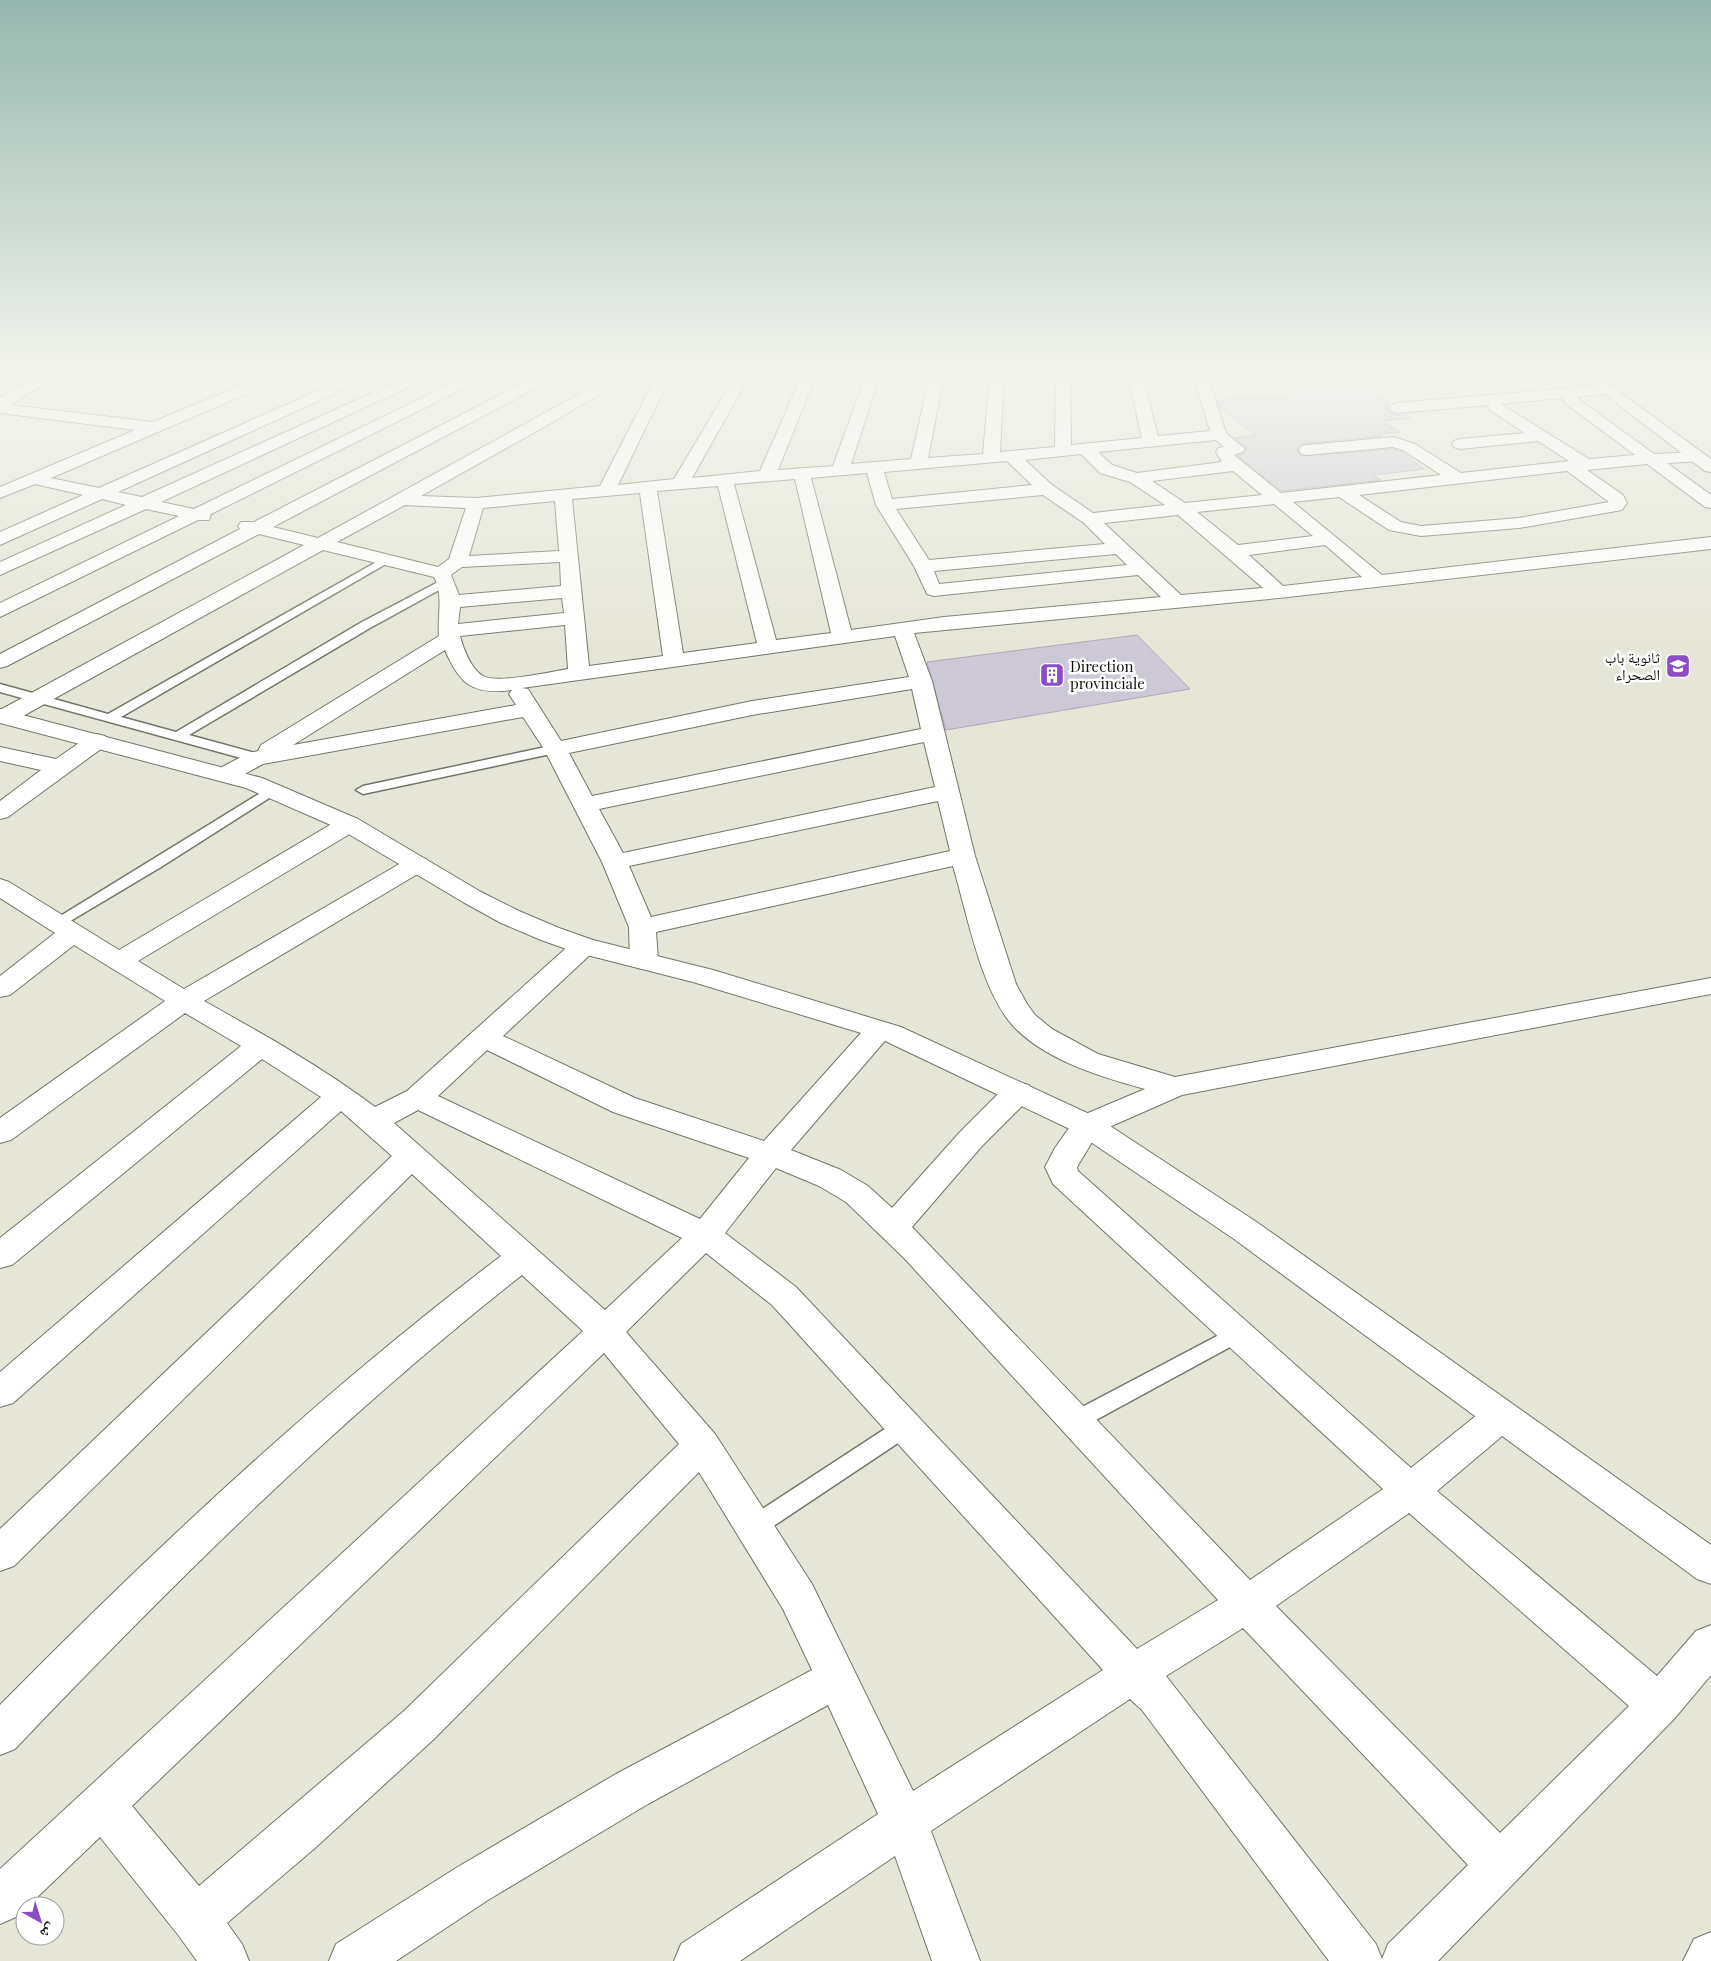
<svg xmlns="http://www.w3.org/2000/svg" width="1711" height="1961" font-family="'Playfair Display','Noto Naskh Arabic',serif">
<rect width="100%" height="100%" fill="#e5e6d7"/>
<g fill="#cdc8d5" stroke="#aea9b5">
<path d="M1283,375H1345L1390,404L1386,407L1387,410L1395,415L1405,414L1410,418L1381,421L1399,432L1379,434L1382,436L1301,444L1297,449L1301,456L1393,449L1402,452L1424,469L1374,475L1381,480L1282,491L1238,456L1245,453L1247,449L1235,438L1255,435L1219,407L1217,401L1306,392Z"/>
<path d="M1137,635L1190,689L946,730L927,662Z"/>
</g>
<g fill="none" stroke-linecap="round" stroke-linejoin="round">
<defs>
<g id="service">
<path d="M387,556L391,557V561L121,717L176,732L362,622L442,580H450V584L370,628L189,735L262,755L264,758L262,761H252L0,692V684L108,714Z"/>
<path d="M555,745L562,749L560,752L363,794L356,790L363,786Z"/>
<path d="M272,786L279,790L277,793L161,867L62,926H52L49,923Z"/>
<path d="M1236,1326L1243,1328L1246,1334L1243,1340L1083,1427L1075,1430L1067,1427L1064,1421L1067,1415Z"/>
<path d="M905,1418L913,1421L916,1427L913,1433L763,1533L755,1536L747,1533L744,1526L747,1519L897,1421Z"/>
</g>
<g id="minor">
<path d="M41,375H58L10,405L153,422L266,375H285L283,378L51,478L99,488L353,375H371L369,378L118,492L142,497L412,375H430L428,378L161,502L194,509L469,375H487L485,378L211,514L209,520H198L0,617V603L179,516L146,509L0,575V562L126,505L102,499L0,545V532L83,495L35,484L0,498V487L135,430L0,413V398Z"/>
<path d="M539,375H557L555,378L273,527L318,538L614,375H631L553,422L421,496L476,498L600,486L657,375H671L618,485L674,479L736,375H750L692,478L760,471L802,375H816L778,470L833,466L866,375H880L851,464L911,459L930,375H944L928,458L983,454L990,375H1004L1000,452L1055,447L1056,375H1070L1071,445L1142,438L1128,375H1142L1158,436L1210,431L1193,375H1207L1226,433L1245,449L1243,452L1234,455L1281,493L1441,475L1403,450L1393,447L1307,455L1301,454L1299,450L1301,446L1307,445L1394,437L1415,444L1461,473L1569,461L1538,441L1460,449L1454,447L1452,444L1454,441L1460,439L1525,433L1490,410L1488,407L1490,405L1396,413L1388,408L1396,403L1607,385L1615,390L1612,393L1576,397L1654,454L1696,452L1702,453L1704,457L1702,461L1667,463L1711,495V508L1705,507L1647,464L1587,470L1623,495L1627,503L1622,510L1519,528L1421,536L1389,530L1339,497L1293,502L1382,575L1711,537V549L1279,598L914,633L932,681L975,856L1016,984L1027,1004L1035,1015L1052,1029L1098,1054L1175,1077L1711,978V994L1182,1095L1098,1132L1077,1167L1078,1171L1411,1468L1488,1406L1501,1401L1514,1406L1519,1416L1514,1426L1437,1491L1657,1676L1696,1631L1711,1625V1675L1674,1719L1438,1961H1329L1142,1710L1130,1699L931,1831L980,1961H932L895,1856L740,1961H674L681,1944L878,1814L828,1705L648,1804L488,1900L396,1961H329L336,1944L456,1868L616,1774L812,1670L783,1609L699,1472L434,1739L315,1848L227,1923L242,1944L249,1961H197L179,1936L100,1837L28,1906H25V1909L16,1917L0,1924V1869L583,1331L522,1275C339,1419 175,1581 15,1749L0,1755V1705C158,1545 322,1392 501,1256L412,1174L14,1566L0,1571V1529L392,1156L341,1111L13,1403L0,1407V1372L321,1097L262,1059L12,1265L0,1268V1238L241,1046L185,1013L11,1140L0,1143V1118L165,1001L74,945L10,995L0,997V976L55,933L0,898V879L9,882L119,950L340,819L349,817L358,819L361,824L358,829L138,961L184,989L408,859L417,856L426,859L430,864L426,869L204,1001C263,1034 322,1067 375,1107L407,1091L575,940L584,938L593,940L597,946L593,952L503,1036L635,1098L764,1141L869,1024L879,1021L889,1024L893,1030L889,1036L791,1150L841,1170L868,1186L892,1208L960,1132L1007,1085L1018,1082L1029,1085L1033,1092L1029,1099L982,1146L912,1227L1250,1580L1383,1489L1053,1184L1045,1167L1055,1148L1076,1118L1145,1089C1101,1077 1048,1061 1015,1028C981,993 967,913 953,866L656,932L658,960L654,966L644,968L634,966L630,960L629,927L602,862L544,749L523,717L263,764C249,771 233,784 216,780L212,775L216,770L249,753L258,751L261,745L439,636C437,615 444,596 434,577L323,550L12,722L0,723V710L304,545L259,534L7,666L0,668V654L240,529L238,526L241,522H254ZM1563,398L1565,403L1635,455L1589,459L1501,404ZM1216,440L1224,447L1218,448L1216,452L1222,462L1137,473L1112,465L1098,452ZM1081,454L1100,473L1130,482L1165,505L1093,513L1052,485L1025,460ZM1007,461L1032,485L892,499L884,472ZM1233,471L1262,495L1185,503L1152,481ZM1567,471L1609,502L1519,518L1421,526L1401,522L1359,495ZM867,473L876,505L914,566L927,594L934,596L1138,575L1161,597L944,617L851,630L811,478ZM795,479L831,633L776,640L734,484ZM718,486L757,643L683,653L657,491ZM640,493L663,656L589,666L572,499ZM1043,495L1084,523L1105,544L929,560L896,509ZM555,501L559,551L469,556L483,508ZM1274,504L1313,536L1238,545L1197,512ZM405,505L466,508L449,559L438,567L337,542ZM1178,515L1263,588L1181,595L1104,523ZM1325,545L1362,577L1283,586L1249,555ZM1116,554L1127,565L939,584L934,571ZM560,562L561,586L459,595L451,575L462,567ZM562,598L564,613L458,624L460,607ZM565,625L568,669C550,672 497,684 483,676C471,669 463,648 460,636ZM895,636L909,677L752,701L561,741L528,689L522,688ZM445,650C460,685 473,695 512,690L509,694L516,705L293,745ZM912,689L921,729L592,796L569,753L752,715ZM924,742L935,787L623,853L599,809ZM938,801L950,851L651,917L629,866ZM487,1050L613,1112L749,1158L700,1219L438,1096ZM418,1110L682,1238L605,1310L394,1123ZM776,1168L819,1186L846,1202L904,1258L1218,1600L1137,1649L796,1287L725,1233ZM706,1253L772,1305L1103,1670L913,1791L812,1584L715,1434L626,1332ZM604,1353L679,1444L404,1711L199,1886L132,1806ZM1409,1513L1629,1706L1500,1833L1276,1606ZM1243,1628L1468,1865L1388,1944L1382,1959L1376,1944L1166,1676Z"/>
<path d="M97,734L105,736L108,741L105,746L8,817L0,819V801L41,770L0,761V747L56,759L89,736Z"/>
<path d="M1711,1932V1961H1683L1694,1939Z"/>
</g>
<path id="tertiary" d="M0,709L262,778L358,819L481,892L519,911L559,928L593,940L713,970L901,1027L1098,1118L1258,1223L1711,1545V1584L1697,1579L1234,1239L1076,1132L881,1039L693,982L575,952L541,940L501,923L463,902L340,829L246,788L0,723Z"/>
<path id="primary" d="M1580,375H1596L1711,459V472L1705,471Z"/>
</defs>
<use href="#service" stroke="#747568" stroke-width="3"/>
<use href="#minor" stroke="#747568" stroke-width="2"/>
<use href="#tertiary" stroke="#747568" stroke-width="2"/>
<use href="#primary" stroke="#747568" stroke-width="2"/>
<use href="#service" fill="#fff" fill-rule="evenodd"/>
<use href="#minor" fill="#fff" fill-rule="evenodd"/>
<use href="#tertiary" fill="#fff" fill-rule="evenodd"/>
<use href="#primary" fill="#fff" fill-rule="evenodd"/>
</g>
<linearGradient id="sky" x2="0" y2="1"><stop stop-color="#96b6ad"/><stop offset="0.58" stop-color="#f3f4ed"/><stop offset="1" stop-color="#f3f4ed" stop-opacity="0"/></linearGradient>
<rect width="1711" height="649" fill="url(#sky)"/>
<defs>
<symbol id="school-square" viewBox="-11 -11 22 22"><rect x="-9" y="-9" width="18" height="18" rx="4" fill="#8a4dc3" stroke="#fff"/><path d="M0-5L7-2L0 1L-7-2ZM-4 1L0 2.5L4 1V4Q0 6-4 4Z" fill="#fff"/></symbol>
<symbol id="building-square" viewBox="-11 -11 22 22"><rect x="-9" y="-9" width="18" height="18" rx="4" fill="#8a4dc3" stroke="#fff"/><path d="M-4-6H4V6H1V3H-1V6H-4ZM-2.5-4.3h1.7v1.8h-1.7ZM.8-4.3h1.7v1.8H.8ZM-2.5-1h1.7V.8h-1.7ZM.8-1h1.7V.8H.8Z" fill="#fff"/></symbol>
</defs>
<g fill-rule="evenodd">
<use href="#school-square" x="1664" y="652" width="28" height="28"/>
<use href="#building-square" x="1038" y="661" width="28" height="28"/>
</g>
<g text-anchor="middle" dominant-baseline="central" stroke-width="5" stroke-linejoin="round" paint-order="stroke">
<g font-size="15" fill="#10100b" stroke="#fff" text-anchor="end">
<text x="1660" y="657">ثانوية باب<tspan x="1660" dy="17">الصحراء</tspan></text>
<text x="1070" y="666" text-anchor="start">Direction<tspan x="1070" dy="17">provinciale</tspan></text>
</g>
</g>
<g transform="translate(40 1921) rotate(141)"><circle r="24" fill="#ffffff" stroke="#9f9f9d"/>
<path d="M0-4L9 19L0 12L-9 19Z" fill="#8a4dc3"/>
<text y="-8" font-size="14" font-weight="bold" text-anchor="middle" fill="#10100b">ش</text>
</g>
</svg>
